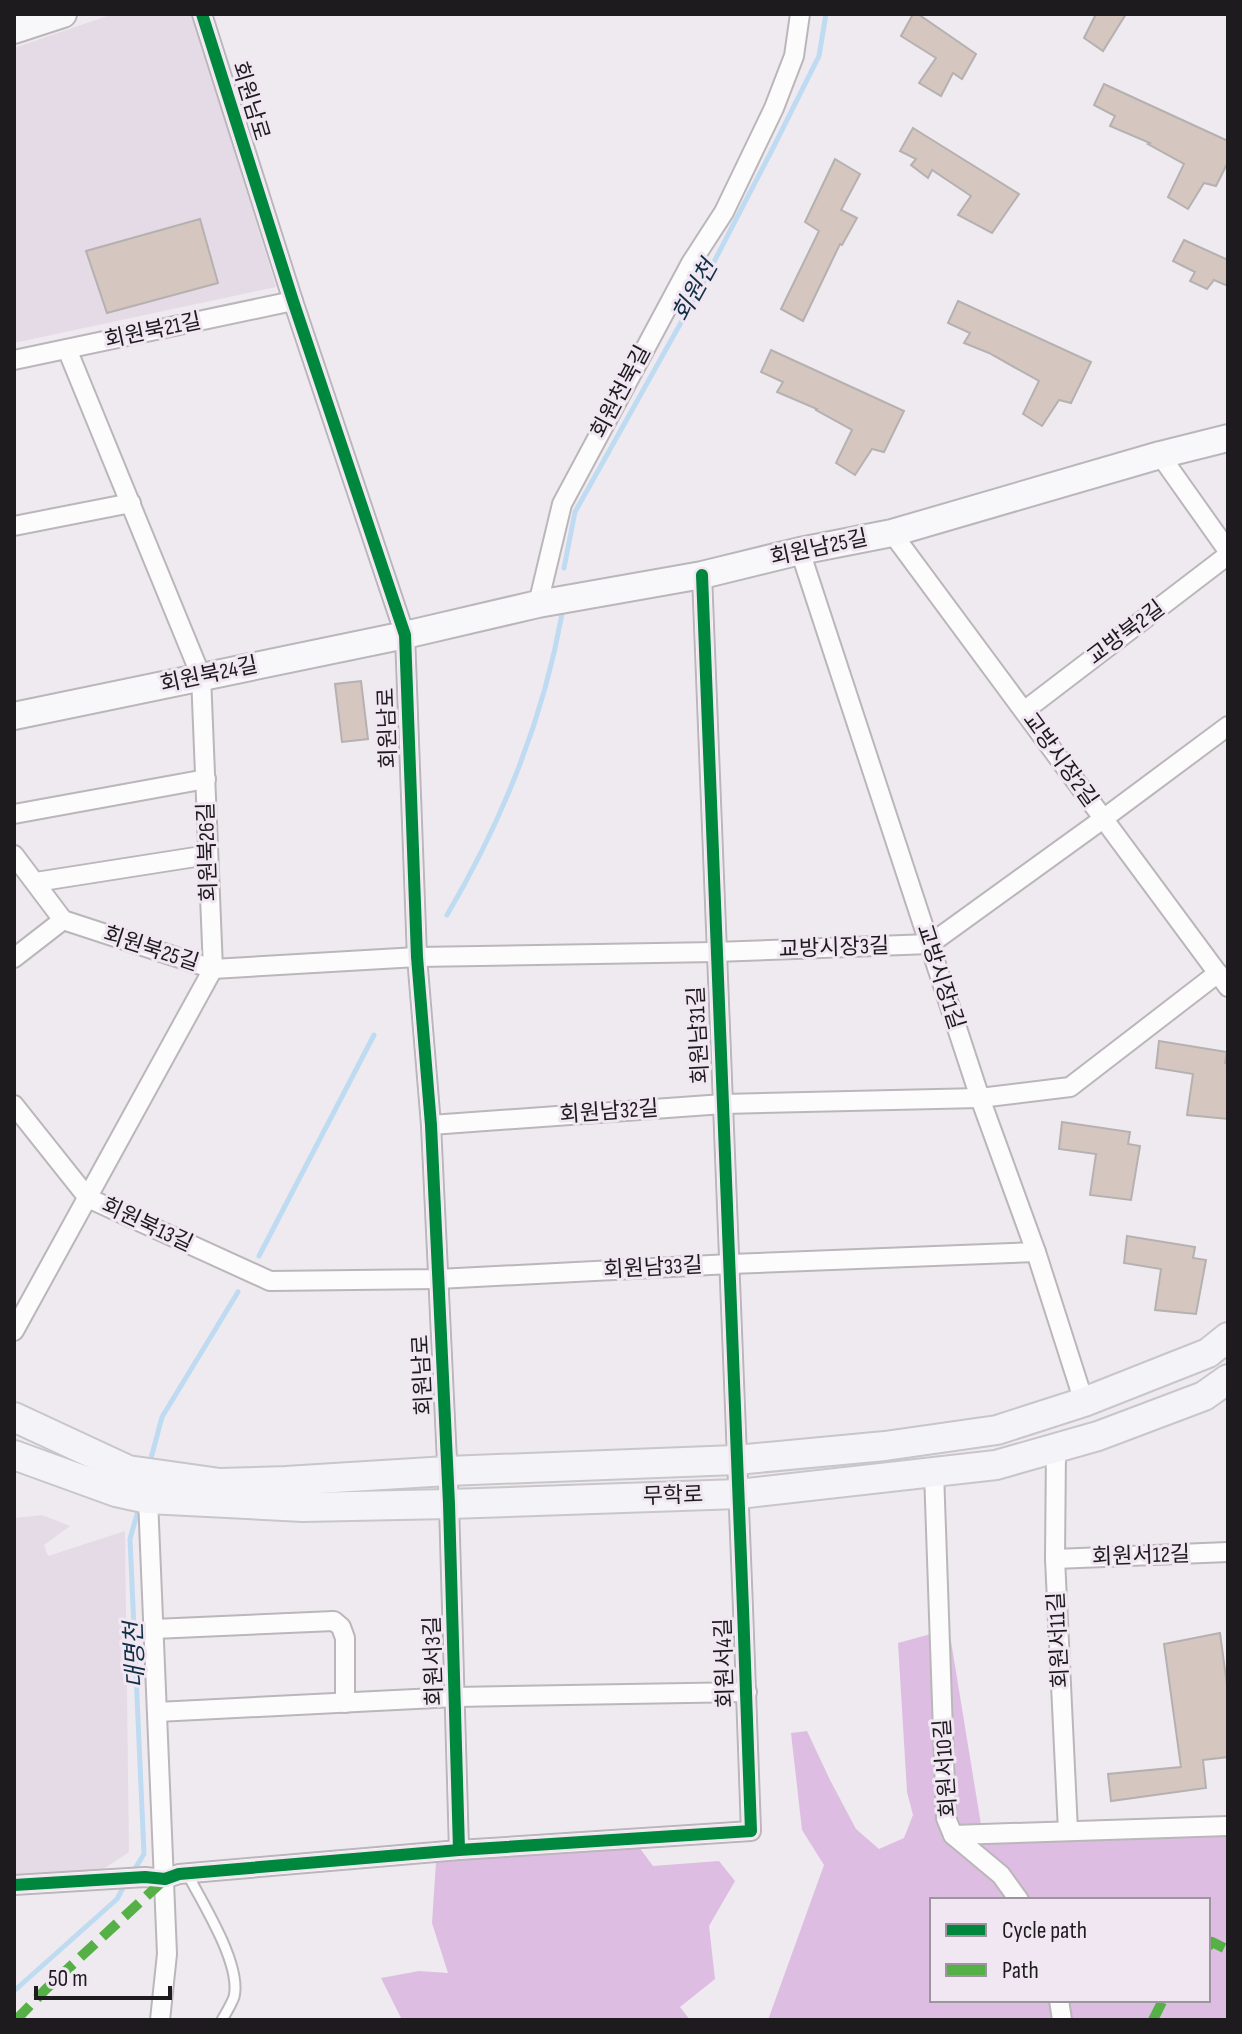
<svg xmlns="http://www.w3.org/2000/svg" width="1242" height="2034" font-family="'Sofia Sans Condensed','Noto Sans KR',sans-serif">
<rect width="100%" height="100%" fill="#efeaef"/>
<g fill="#e5dbe6">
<path d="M113,14H192L276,287L14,343V48Z"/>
<path d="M42,1515L70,1526L44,1545L48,1556L125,1531L129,1852L90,1878L14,1883V1518Z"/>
</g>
<g fill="#ddbde2" fill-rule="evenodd">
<path d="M949,1629L983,1837L1228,1831V2020H768L824,1865L802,1830L791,1733L807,1731L830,1780L856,1829L879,1849L904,1838L913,1815L907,1792L898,1643ZM932,1900H1208V2000H932Z"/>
<path d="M633,1839L653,1866L719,1861L735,1881L709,1926L715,1979L680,2007L690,2020H402L381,1978L419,1971L448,1973L432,1923L437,1847Z"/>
</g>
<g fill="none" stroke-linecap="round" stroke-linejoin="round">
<g stroke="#bfdbf2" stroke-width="5">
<path d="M564,568L575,512L702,285L773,148L819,56L826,14"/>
<path d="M447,915C501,823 543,720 562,614"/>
<path d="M259,1256L374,1035"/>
<path d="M150,1462L162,1417L238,1292"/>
<path d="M133,1872L144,1854L130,1539L139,1507"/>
<path d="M14,1991L117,1899L125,1884"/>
</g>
</g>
<g fill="#d5c6bf" stroke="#b5b1b1" stroke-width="2">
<path d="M913,14H918L976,54L962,79L953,73L941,96L919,83L936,58L901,36Z"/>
<path d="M1096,14H1126L1103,51L1084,38Z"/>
<path d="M1104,84L1228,141V162L1216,186L1204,183L1188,209L1168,197L1184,164L1148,144L1150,143L1110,126L1115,116L1094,105Z"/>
<path d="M913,128L1019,194L992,233L958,215L971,196L932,170L928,178L911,165L916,159L900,151Z"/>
<path d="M835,159L860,174L841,210L857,218L842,245L840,244L803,321L781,309L819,231L805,222Z"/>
<path d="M200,219L218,283L107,313L86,251Z"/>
<path d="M1184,240L1228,260V286L1214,280L1207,289L1190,281L1195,272L1173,261Z"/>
<path d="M958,301L1091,362L1071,403L1059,400L1042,426L1023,414L1039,381L989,353L964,343L970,333L948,323Z"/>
<path d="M771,350L904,411L884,452L872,449L855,475L836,463L852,430L816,410L817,409L777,392L783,382L761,372Z"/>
<path d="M361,681L368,739L342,742L335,684Z"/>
<path d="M1159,1041L1227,1052L1225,1063L1228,1064V1119L1187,1115L1193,1074L1156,1068Z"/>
<path d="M1062,1122L1130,1132L1128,1144L1140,1146L1131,1200L1090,1195L1096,1154L1059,1149Z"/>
<path d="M1127,1236L1195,1247L1193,1258L1206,1260L1196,1314L1155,1310L1161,1269L1124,1263Z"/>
<path d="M1220,1633L1228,1692V1757L1203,1760L1206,1788L1111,1801L1108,1774L1181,1767L1164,1644Z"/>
</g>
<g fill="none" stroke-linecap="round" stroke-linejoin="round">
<defs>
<path id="lane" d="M187,1873C202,1903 242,1964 234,1997C231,2005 226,2013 222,2020"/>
<g id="street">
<path d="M202,14L293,301L405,635L417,957L431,1125L449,1504L459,1850"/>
<path d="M14,360L293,301"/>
<path d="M1160,455L1228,551"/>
<path d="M14,526L131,503"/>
<path d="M892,533L1228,987"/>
<path d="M800,551L980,1098L1036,1252L1084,1402"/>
<path d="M538,604L562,504L691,263L724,212L774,108L794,56L800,14"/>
<path d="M1024,711L1228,555"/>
<path d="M14,814L206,779"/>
<path d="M14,855L63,920L213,969L417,957L715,952L930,944L1103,819L1228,726"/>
<path d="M36,882L208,855"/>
<path d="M14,958L63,920"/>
<path d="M14,1105L88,1198L270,1281L438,1279L730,1264L1036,1252"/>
<path d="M431,1125L723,1104L980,1098L1070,1087L1218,973"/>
<path d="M14,1331L213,969L201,676L67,349"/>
<path d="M1056,1449L1055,1559L1068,1831"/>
<path d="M934,1472L946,1818L953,1835L1001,1875L1019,1900"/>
<path d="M148,1499L167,1954L160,2020"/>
<path d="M1055,1559L1228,1552"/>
<path d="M154,1629L334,1621L341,1627L345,1638V1703"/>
<path d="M157,1712L455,1697L747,1692"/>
<path d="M953,1835L1228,1826"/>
<path d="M14,1885L145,1877L165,1879L179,1874L459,1850L751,1831C737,1412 716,993 702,575"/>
<path d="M1059,2000L1062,2020"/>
</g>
<g id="secondary">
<path d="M14,30L63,14"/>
<path d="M14,716L405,635L538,604L702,575L800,551L892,533L1160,455L1228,438"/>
</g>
<g id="primary">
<path d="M14,1417L128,1470L220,1483L286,1481L447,1471L736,1460L885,1446L997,1430L1084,1402L1208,1353L1228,1337"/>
<path d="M14,1455L116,1492L148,1499L303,1507L449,1504L739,1494L996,1465L1098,1436L1204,1396L1228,1379"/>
</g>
</defs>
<use href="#lane" stroke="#bab6ba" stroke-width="13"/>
<use href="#street" stroke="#bab6ba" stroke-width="22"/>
<use href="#secondary" stroke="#bab6ba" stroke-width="30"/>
<use href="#primary" stroke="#c8c6c8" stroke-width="32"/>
<use href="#lane" stroke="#fdfcfd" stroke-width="9"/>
<use href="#street" stroke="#fdfcfd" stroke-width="18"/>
<use href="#secondary" stroke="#f8f8fa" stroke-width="26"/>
<use href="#primary" stroke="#f3f3f8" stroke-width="28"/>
<g stroke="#55b145" stroke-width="10" stroke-dasharray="20 10" stroke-linecap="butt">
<path d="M1208,1947L1212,1942L1228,1950"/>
<path d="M16,2020L46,1989L165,1879"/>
<path d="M1153,2020L1163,2000"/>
</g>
<defs>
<g id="cycleway">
<path d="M202,14L293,301L405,635L417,957L431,1125L449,1504L459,1850"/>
<path d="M14,1885L145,1877L165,1879L179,1874L459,1850L751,1831C737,1412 716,993 702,575"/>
</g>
</defs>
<use href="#cycleway" stroke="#f1e7f2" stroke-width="17"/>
<use href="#cycleway" stroke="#00873e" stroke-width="12"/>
</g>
<g text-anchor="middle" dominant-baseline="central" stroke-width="6" stroke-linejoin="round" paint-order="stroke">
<g font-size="22" fill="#1e1b1f" stroke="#f1e7f2">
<text transform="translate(250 101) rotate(73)">회원남로</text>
<text transform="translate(153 331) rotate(-12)">회원북21길</text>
<text transform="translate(621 392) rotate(-62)">회원천북길</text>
<text transform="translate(819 548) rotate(-12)">회원남25길</text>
<text transform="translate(1126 633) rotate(-37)">교방북2길</text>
<text transform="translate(209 675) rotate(-12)">회원북24길</text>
<text transform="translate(388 728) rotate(-92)">회원남로</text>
<text transform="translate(1060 760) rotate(54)">교방시장2길</text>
<text transform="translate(208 852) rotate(-92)">회원북26길</text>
<text transform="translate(834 948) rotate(-2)">교방시장3길</text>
<text transform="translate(151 949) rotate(18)">회원북25길</text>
<text transform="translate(940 977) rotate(72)">교방시장1길</text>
<text transform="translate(699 1035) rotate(-93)">회원남31길</text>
<text transform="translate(609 1112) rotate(-4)">회원남32길</text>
<text transform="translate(147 1225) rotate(25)">회원북13길</text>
<text transform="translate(653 1268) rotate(-3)">회원남33길</text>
<text transform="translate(423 1375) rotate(-93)">회원남로</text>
<text transform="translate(673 1496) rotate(-2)">무학로</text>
<text transform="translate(1141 1556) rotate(-2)">회원서12길</text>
<text transform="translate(1059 1640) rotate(-93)">회원서11길</text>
<text transform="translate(434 1661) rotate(-92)">회원서3길</text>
<text transform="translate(725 1663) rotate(-92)">회원서4길</text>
<text transform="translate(946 1768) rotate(-94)">회원서10길</text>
</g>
<g font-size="24" font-style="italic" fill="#102f44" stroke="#f1e7f2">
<text transform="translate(695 291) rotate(-61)">회원천</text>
<text transform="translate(135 1655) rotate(-92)">대명천</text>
</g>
</g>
<rect width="1242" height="2034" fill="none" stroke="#1e1b1f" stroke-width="32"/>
<rect x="930" y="1898" width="280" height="104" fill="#f1e7f2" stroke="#9d959e" stroke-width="2"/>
<rect x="946" y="1924" width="40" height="12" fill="#00873e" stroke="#9d959e" stroke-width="2"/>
<text x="1002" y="1938" font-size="24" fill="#1e1b1f">Cycle path</text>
<rect x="946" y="1964" width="40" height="12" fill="#55b145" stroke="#9d959e" stroke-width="2"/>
<text x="1002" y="1978" font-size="24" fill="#1e1b1f">Path</text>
<path d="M36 1986v12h134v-12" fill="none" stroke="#1e1b1f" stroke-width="4"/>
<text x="48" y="1986" font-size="24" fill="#1e1b1f" stroke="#f1e7f2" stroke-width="6" paint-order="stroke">50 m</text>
</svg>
